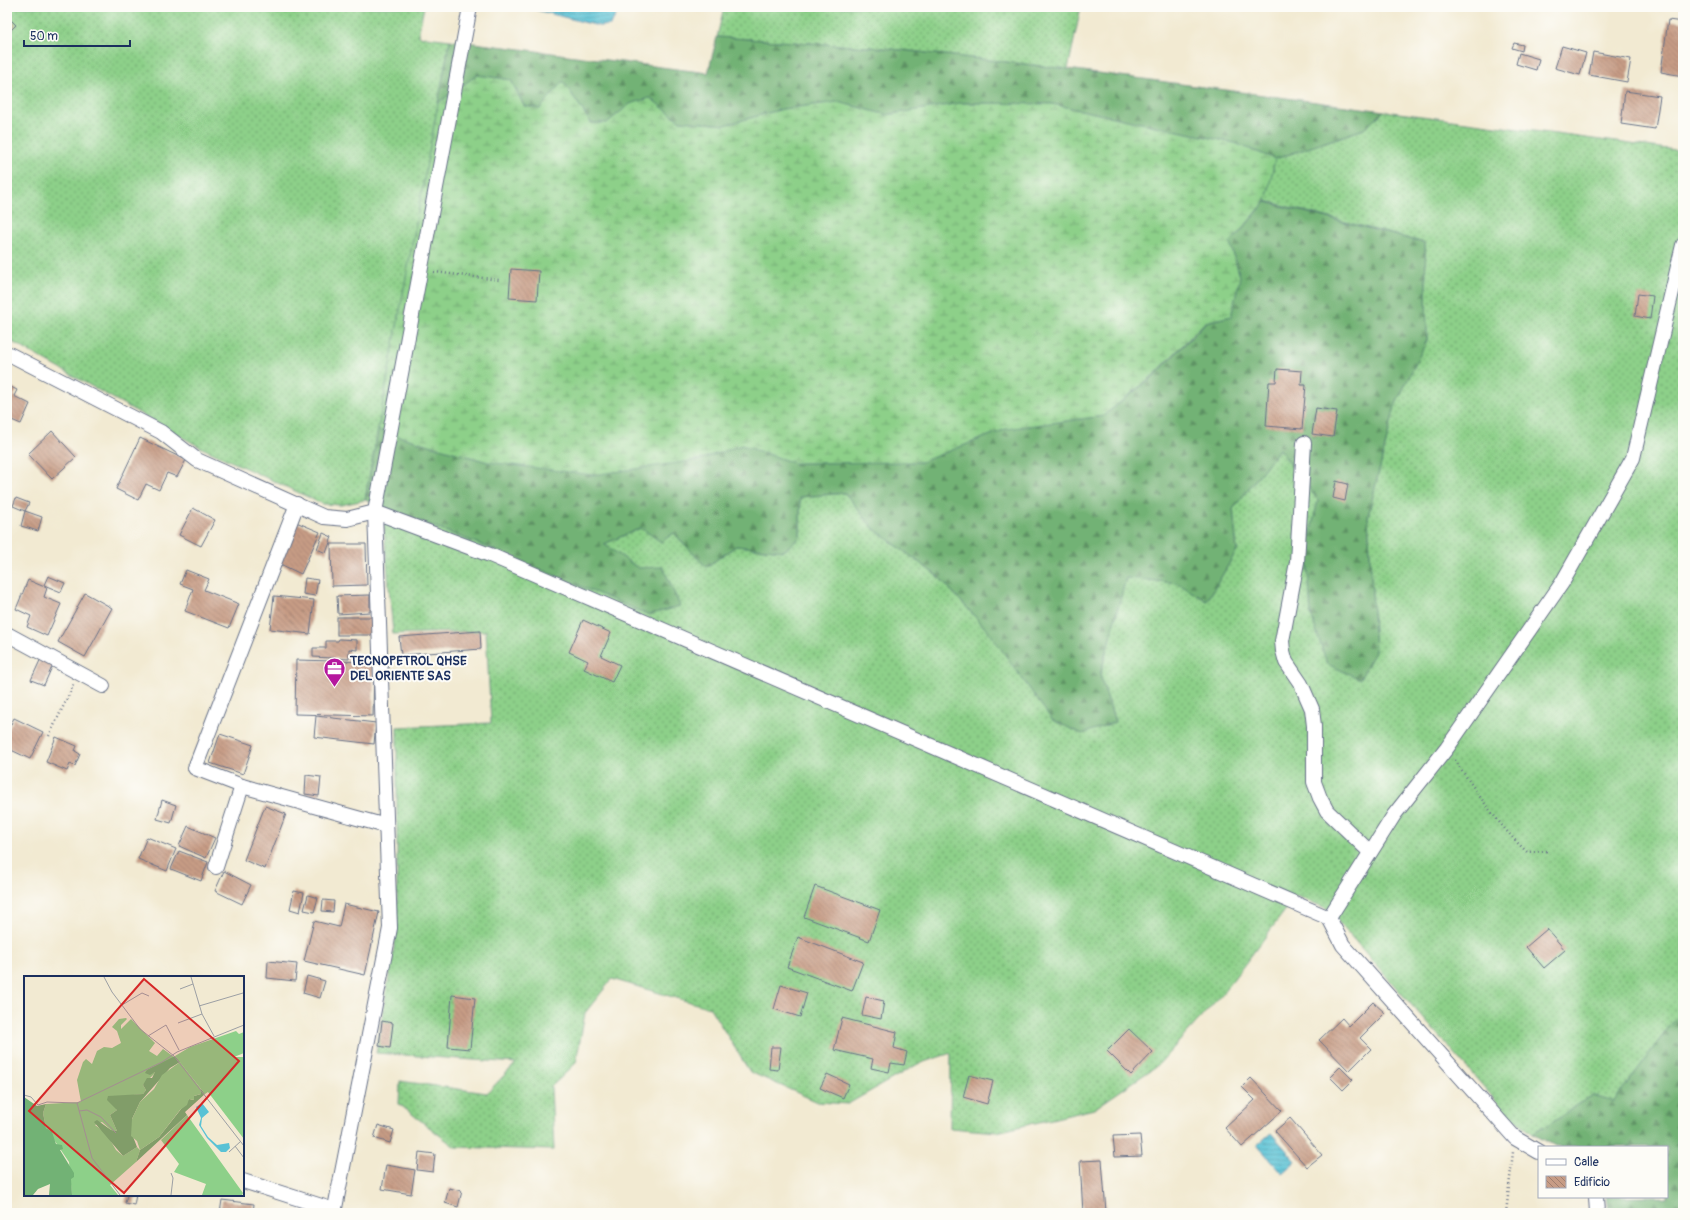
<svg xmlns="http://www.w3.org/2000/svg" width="1690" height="1220" font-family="Pangolin,sans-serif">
<defs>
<pattern id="grass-dots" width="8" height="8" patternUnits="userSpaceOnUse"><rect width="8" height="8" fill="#8dd089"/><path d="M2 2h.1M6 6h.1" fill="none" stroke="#72a973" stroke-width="1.8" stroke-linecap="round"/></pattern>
<pattern id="forest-firs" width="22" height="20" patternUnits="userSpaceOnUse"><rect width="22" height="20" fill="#72b275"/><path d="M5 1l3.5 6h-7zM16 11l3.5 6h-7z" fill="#5d9163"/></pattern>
<pattern id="wetland-marsh" width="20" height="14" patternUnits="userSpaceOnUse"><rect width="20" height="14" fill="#8dd089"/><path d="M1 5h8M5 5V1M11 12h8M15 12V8" fill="none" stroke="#72a973"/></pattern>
<pattern id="water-rules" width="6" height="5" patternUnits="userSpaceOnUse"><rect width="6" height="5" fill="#59c2d5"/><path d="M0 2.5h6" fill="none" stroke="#499eb0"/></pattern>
<pattern id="building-back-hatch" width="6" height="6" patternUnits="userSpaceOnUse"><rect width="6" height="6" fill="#c79c85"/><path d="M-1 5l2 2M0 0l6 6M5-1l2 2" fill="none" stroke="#a18070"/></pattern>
</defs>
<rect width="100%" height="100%" fill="#fdfcf7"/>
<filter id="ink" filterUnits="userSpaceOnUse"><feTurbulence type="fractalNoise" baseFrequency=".025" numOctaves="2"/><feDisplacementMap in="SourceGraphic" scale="8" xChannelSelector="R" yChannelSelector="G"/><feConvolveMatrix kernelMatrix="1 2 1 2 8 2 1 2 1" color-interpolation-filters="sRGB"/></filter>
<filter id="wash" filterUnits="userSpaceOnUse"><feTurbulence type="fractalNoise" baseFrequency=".012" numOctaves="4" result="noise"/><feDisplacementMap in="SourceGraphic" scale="16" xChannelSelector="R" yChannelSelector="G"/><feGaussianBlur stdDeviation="0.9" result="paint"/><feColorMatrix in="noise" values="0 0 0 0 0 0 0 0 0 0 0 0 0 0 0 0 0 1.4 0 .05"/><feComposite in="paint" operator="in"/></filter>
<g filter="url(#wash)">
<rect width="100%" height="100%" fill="#f2ead2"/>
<g fill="url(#grass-dots)" stroke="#548074">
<path d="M7,7H424L418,36L450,40L365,500L341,505L323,504L200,447L7,339Z"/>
<path d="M724,7H1081L1068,69L883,48L717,37Z"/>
<path d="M1384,111L1683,151V1012L1669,1027L1614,1102L1593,1095L1533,1134L1504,1110L1326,908L1296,896L1223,993L1158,1065L1094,1109L997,1132L950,1128L951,1053L918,1064L848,1104L818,1102L750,1072L710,1008L612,979L585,1013L576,1063L551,1087L554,1150L455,1147L399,1104L400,1081L487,1093L516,1063L376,1053L397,930V727L491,723L486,631L393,634L382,506L492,549L638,568L604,544L641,528L661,541L674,533L706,567L736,546L784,551L800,537V497L845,493L873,528L940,578L988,631L1115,721L1100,676L1126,577L1177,582L1207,601L1237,550L1233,509L1279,449L1318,500L1307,549L1311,615L1375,652L1368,516L1395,406L1427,340L1425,243L1266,201L1275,159L1364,129Z"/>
</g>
<g fill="url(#forest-firs)" stroke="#46706a">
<path d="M717,37L883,48L1068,69L1384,111L1364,129L1275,159L1234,143L1052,104L961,103L887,115L838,102L783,109L725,125L680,121L650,98L630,104L607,123H591L563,81L541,109L524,106L511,80L477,75L438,103L450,40L708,73Z"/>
<path d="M1266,202L1425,243L1427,340L1395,406L1368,516L1375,652L1360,679L1327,664L1311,615L1307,549L1318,500L1279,449L1233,509L1237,550L1207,601L1177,583L1126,578L1100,675L1115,722L1082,734L1052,720L988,631L940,578L873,528L845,493L800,497V537L784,551L736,546L706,567L674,533L661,542L641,528L604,544L638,568L663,567L680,606L649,615L492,549L365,500L378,430L488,462L698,460L742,445L794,463L921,462L1006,429L1103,416L1155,375L1206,322L1231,316L1240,277L1230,243Z"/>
<path d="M1683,1012V1213H1609L1607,1197H1667V1147H1557L1533,1134L1593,1095L1614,1101L1669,1027Z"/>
</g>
<path fill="url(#wetland-marsh)" stroke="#548074" d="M477,75L511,80L524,106L540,109L563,81L591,123H607L630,104L650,98L680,121L725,125L783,109L838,102L887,115L961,103L1052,104L1234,143L1275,159L1266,201L1230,243L1240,277L1231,316L1205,322L1154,375L1103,416L1006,429L921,462L794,463L742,445L698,460L593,475L488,462L378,430L438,103Z"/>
<g fill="url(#water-rules)" stroke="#3a789a">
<path d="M533,7H621L610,25L599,26L536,10Z"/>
<path d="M1271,1133L1296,1161L1282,1173L1257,1145Z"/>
</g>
<g id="blocks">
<g fill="url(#building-back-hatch)">
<path d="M9,18L16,25L10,31L7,28V20Z"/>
<path d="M1668,20L1683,22V76L1661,72Z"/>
<path d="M1514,43L1523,45L1522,51L1512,48Z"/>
<path d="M1562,46L1586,53L1580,75L1555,68Z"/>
<path d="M1593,52L1631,59L1627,82L1589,75Z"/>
<path d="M1519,53L1539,59L1536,70L1516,64Z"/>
<path d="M1625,91L1660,96L1655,129L1621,124Z"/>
<path d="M511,269L539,271L537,300L509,298Z"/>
<path d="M1638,294L1653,296L1650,319L1635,316Z"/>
<path d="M1277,369L1302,371L1301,385H1306L1302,429L1266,426L1269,382H1276Z"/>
<path d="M7,385L17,390L14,396L30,404L21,424L7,418Z"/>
<path d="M1316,408L1337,411L1333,437L1312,434Z"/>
<path d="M52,431L76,457L52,479L28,454Z"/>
<path d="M140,438L186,460L177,477L167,473L159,490L146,484L138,500L116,489Z"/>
<path d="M1336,481L1348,484L1345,501L1333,498Z"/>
<path d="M16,498L29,503L25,511L13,506Z"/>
<path d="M193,508L215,520L201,546L179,535Z"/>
<path d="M25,511L42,517L38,531L21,526Z"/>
<path d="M296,522L320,532L301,574L278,563Z"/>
<path d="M323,533L332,537L326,553L317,549Z"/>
<path d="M331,544H366L367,585L332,586Z"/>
<path d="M186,570L209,579L204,590L239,604L229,628L185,611L193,589L180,584Z"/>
<path d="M48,576L65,583L61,592L44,585Z"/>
<path d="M305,578L318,580L315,596L303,594Z"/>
<path d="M28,580L47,588L44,597L61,604L47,636L27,627L31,616L16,609Z"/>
<path d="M85,593L112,608L85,657L58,642Z"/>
<path d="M370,595V612L338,614L337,596Z"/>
<path d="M274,596L314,600L310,634L270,629Z"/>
<rect x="337" y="617" width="37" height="18"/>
<path d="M583,620L611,633L601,656L620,665L612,682L584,669L588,661L569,652Z"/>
<path d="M480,631L481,649L401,655L399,637Z"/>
<path d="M339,639L357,640V650L349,649V659L313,657V648H326V641H338Z"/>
<path d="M43,654L55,660L44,685L31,680Z"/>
<path d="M296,660L374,662L373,716L295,714Z"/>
<path d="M316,716L376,723L374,744L314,737Z"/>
<path d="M14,718L43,732L30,759L7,748V732Z"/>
<path d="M220,734L253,745L243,774L210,763Z"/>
<path d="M56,737L77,746L75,751L80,754L75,766L70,764L67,771L46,762Z"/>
<path d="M306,775L321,777L319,796L305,794Z"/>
<path d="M162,800L176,805L171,823L157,819Z"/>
<path d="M265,806L286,814L265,869L244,860Z"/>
<path d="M188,826L215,838L206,858L179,846Z"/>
<path d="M147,837L176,849L167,871L138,859Z"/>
<path d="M179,851L208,862L201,881L171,869Z"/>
<path d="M224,871L251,885L242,904L215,891Z"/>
<path d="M815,886L880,910L869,941L804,917Z"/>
<path d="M294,891L304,893L300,912L290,909Z"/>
<path d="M308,895L318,898L314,912L304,910Z"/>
<path d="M323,900L334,901L333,912L322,911Z"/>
<path d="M344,904L379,912L365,975L304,961L314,921L339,927Z"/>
<path d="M1547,929L1565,950L1544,968L1526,947Z"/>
<path d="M798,937L863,962L852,991L787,967Z"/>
<path d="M268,961L297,964L295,981L267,978Z"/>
<path d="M307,976L325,981L320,998L303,993Z"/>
<path d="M781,985L807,993L800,1017L774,1009Z"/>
<path d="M452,995L475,998L470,1049L448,1047Z"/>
<path d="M866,997L884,1001L881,1019L862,1015Z"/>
<path d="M1373,1002L1385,1013L1360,1038L1371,1049L1349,1071L1319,1040L1342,1018L1349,1026Z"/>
<path d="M842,1018L897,1032L894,1048L907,1052L904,1065L891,1063L889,1072L871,1068L873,1059L834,1050Z"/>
<path d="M382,1021L393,1023L390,1048L379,1046Z"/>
<path d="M1129,1029L1153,1052L1131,1075L1107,1051Z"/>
<path d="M771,1047H781L778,1070L769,1069Z"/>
<path d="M1340,1067L1353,1080L1343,1090L1330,1077Z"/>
<path d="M827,1074L849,1084L843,1098L820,1088Z"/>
<path d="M969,1075L993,1081L987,1104L963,1097Z"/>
<path d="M1251,1078L1282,1111L1242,1147L1225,1128L1255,1100L1242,1087Z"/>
<path d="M1290,1118L1322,1155L1307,1167L1275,1131Z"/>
<path d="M378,1125L394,1130L390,1143L374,1138Z"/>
<path d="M1140,1135L1142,1156L1115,1157L1113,1136Z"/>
<path d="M419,1152L435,1154L433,1172L417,1170Z"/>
<path d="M1102,1160L1106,1212L1083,1213L1080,1161Z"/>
<path d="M386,1165L415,1170L411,1194L382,1189Z"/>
<path d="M449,1188L462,1191L458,1207L445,1203Z"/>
<path d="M127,1195H136L134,1205L125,1203Z"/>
<path d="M222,1200L254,1204L253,1213H220Z"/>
</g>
</g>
</g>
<g filter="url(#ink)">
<use href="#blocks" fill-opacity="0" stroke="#667087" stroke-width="1"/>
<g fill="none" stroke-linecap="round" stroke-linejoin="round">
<defs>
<g id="minor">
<path d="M7,353L161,432L197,460L324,517L347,519L375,512L490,555L1329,918"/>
<path d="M1304,443L1297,562L1282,641L1283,651L1286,662L1301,684L1312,709L1314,726V782L1320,798L1327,811L1370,852"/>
<path d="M297,504L195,768L242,786L386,826"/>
<path d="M7,634L103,686"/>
<path d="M216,867L242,786"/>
<path d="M1539,1152L1515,1138L1343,945L1329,918L1394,815L1447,748L1562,583L1633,458L1683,245"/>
<path d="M243,1181L334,1210"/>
<path d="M1596,1197L1597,1213"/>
<path d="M334,1213L390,928L375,512L470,7"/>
</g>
</defs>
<use href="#minor" stroke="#667087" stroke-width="16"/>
<g stroke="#667087" stroke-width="2.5" stroke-dasharray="1 3" stroke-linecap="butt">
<path d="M434,272L499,280"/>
<path d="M49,736L74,684"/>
<path d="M1455,760C1477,793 1498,825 1527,852L1549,851"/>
<path d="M1506,1213L1513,1152"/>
</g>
<use href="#minor" stroke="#fff" stroke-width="14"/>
</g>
</g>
<defs>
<symbol id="office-pin" viewBox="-11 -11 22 30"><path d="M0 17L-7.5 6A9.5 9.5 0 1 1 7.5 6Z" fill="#b5179e" stroke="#fdfcf7"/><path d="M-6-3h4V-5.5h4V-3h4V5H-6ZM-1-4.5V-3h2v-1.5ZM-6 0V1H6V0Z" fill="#fff"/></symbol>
</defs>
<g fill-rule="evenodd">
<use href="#office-pin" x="322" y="656" width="25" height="34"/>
</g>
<g text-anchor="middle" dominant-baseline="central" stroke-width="4" stroke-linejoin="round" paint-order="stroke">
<g font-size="13" font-weight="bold" fill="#1b2f5e" stroke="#fdfcf7" text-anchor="start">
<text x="350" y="661">TECNOPETROL QHSE<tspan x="350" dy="15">DEL ORIENTE SAS</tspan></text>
</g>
</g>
<g transform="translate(24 976)">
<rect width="220" height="220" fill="#f2ead2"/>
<path d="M102,42L103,43L97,49V53L107,43L131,67L125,75L133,80L139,73L150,81L127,97L132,96L119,109L122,114L119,118L99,120L88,125L93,134L86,139L93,155L87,154L78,146L71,149L82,157L92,174L99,180L113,171L116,174L112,186L86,209L94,219H48L45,186L22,152L19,137L22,128L57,126L53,104L59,86L62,83L68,88L73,75L80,71L88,72L97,67L93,55L88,51L95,43ZM212,55L215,58L220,56V77L210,81H220V163L184,116L181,118L151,80L166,71ZM163,139L219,217L218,219H178L182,208L150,196L155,188L137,164Z" fill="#8dd089"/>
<path d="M151,80L156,86L146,92L116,126L108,143V158L113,171L99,180L70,146L73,144L87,154L93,155L86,139L93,134L83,124L84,120L119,118L122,114L119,109L123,102H128L131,96L126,99L121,97L123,94ZM177,113L181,118L161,136L163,139L112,186L116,174L135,161L165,123L170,124V120L177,118ZM0,121L13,130L22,128L19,137L22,152L28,156L32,168L38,169L39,173L36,174L50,197V201L47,203L48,219H25L26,208L14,213L9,219H0Z" fill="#72b275"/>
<path d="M156,86L177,113V118L170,120V124L165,123L163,129L156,134L135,161L116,174L113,165L107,160L108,143L116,126L130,113L138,99Z" fill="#8dd089"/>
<path d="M178,127L185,136L178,142L177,150L184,161L193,169L205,167L206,172L202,176H197L183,162L175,149L177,142L172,131Z" fill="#59c2d5"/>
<path fill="none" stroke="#9c9fa4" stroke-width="1" d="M80,1L88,16L116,53L150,80L220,170M167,1L178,38L190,60M156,13L169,8M98,29L118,17L125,20M175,30L219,17M154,47L178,38M124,60L142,49L155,74M0,119L7,121L14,129L23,126L53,127L68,182L96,219M53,127L138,86L153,76L220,49M55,135L63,134L77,141L92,157M211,170L220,182M205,176L217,165M147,219L149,202L147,197"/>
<path fill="#d62828" fill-opacity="0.15" stroke="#d62828" stroke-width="2" d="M120,3L215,85L100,217L5,135Z"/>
<rect width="220" height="220" fill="none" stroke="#1b2f5e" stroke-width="2"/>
</g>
<rect width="1690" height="1220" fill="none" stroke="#fdfcf7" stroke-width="24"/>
<rect x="1538" y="1146" width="130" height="52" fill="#fdfcf7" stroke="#a3aaba"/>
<rect x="1546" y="1159" width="20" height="6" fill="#ffffff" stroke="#a3aaba"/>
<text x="1574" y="1166" font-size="12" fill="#1b2f5e">Calle</text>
<rect x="1546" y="1176" width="20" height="12" fill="url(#building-back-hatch)" stroke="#a3aaba"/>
<text x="1574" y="1186" font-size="12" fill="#1b2f5e">Edificio</text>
<path d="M24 40v6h106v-6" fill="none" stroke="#1b2f5e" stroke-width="2"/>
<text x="30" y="40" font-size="12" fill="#1b2f5e" stroke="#fdfcf7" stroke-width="3" paint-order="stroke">50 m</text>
</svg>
